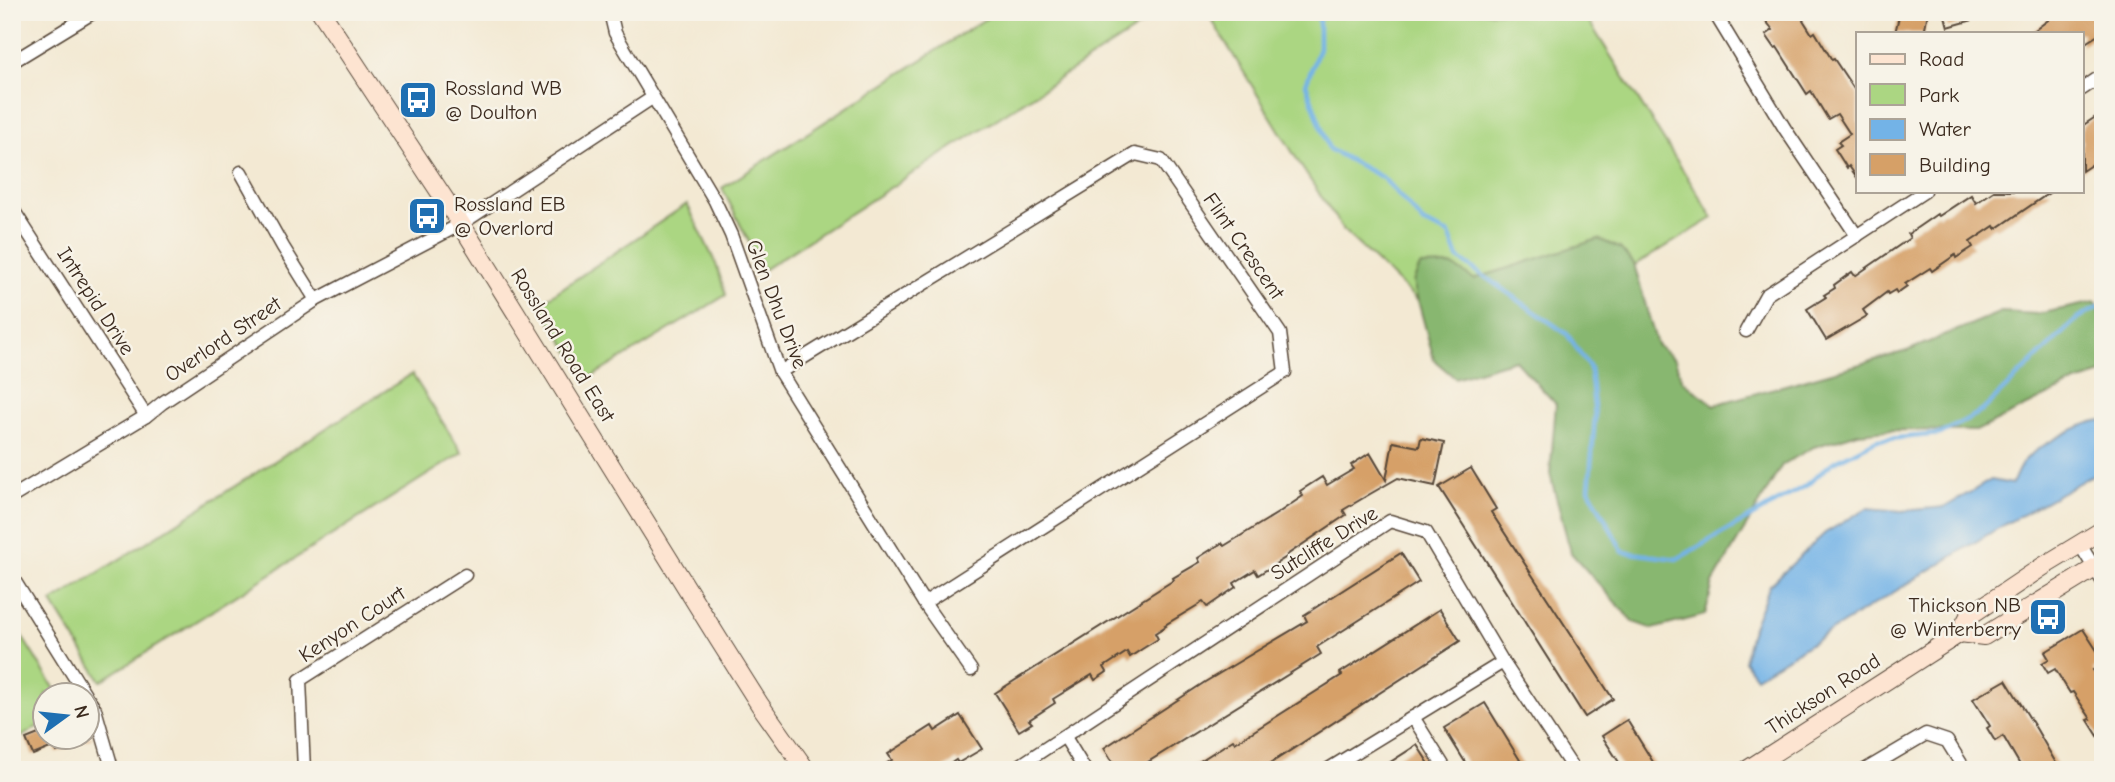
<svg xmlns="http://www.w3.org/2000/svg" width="2115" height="782" font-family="'Comic Neue',sans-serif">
<rect width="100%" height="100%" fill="#f7f3e8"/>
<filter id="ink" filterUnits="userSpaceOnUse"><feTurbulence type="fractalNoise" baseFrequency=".0143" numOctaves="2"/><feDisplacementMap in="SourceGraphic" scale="14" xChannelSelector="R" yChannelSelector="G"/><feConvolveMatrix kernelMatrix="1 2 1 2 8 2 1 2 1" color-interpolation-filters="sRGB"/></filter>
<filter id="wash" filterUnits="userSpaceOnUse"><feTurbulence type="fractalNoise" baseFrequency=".00686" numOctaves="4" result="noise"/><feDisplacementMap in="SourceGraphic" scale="28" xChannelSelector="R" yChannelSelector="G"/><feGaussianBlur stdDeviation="1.57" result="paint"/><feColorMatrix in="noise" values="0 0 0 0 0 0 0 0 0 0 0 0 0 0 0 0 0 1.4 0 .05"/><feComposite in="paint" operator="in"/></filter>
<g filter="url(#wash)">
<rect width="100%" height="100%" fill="#f3e9d3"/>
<g fill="#abd682" stroke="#738050" stroke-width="2">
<path d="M996,12H1162L763,270L722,188Z"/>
<path d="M1207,12H1583L1713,218L1520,335L1477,357L1344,231L1301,166Z"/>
<path d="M687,204L716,264L726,295L588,379L539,304Z"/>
<path d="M412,374L462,453L101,681L52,602Z"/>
<path d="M16,627L58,694H46L45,722L12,743V629Z"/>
</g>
<path fill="#88b770" stroke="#627047" stroke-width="2" d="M1598,239L1620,248L1634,264L1657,345L1675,360L1682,380L1714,405L1907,351L2001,312L2038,314L2096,302L2103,326V374L2076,382L1976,431L1888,430L1858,433L1814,447L1782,465L1713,583L1705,615L1653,629L1633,622L1571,553L1550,474L1556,404L1515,360L1455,378L1434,360L1413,282L1420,266L1451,265L1474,279Z"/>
<path fill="#73b3e7" stroke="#576e82" stroke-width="2" d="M2103,420V469L1995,530L1756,677L1744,661L1751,632L1770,585L1825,533L1867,508L1902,511L1945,507L1991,480L2012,484C2016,476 2019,466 2025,460C2038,446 2085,421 2103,420Z"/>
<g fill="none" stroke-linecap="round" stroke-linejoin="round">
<path stroke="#73b3e7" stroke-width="4.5" d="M1319,12V48L1306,84L1329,149L1383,178L1424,223L1449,234L1458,258L1567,334L1590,368L1595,417L1589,489L1623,552L1677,559L1807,485L1832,463L1877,440L1940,434L1982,411L2078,318L2103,305"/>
</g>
<g id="blocks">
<g fill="#d6a067">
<path d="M1779,12H1798L1812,34L1815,32L1832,60L1834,59L1858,95V179L1849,166L1847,168L1835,149L1841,145L1838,142L1850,134L1837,114L1828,119L1811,91L1807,94L1777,47L1775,48L1766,35L1773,30L1766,21Z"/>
<path d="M1900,12H1928L1924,33H1895Z"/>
<path d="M1944,12H1987V16L1948,27Z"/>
<path d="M2059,12H2103V32L2082,45V33H2031Z"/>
<path d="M2103,112V157L2082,171V126Z"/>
<path d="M1994,191H2052L1996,229L1994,226L1970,242L1973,247L1956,258L1955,255L1932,271L1930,268L1905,284L1907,286L1897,293L1895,290L1888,294L1887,292L1863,310L1867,316L1826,340L1807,309L1826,297L1824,295L1835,288L1834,285L1852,272L1855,276L1910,238L1908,234L1937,214L1939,216L1971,195L1976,203Z"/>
<path d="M1421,438L1444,443L1435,486L1398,478L1370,494L1343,510L1346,515L1287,555L1288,556L1258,575L1255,570L1234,583L1236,587L1207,607L1203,602L1165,625L1166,626L1155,633L1158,639L1142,649L1130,657L1127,652L1104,667L1107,672L1095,680L1092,675L1053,699L1055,703L1029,720L1032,723L1019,731L995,693L1174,580L1173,578L1200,562L1198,558L1212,549L1222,543L1224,546L1278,513L1303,496L1300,491L1322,477L1327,485L1354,469L1351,465L1370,453L1386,480L1393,442L1419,447Z"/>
<path d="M1471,468L1496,509L1491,512L1613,699L1585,717L1439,487Z"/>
<path d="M1401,553L1419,582L1317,647L1321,654L1135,770H1118L1104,748L1205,682L1307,621L1304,615Z"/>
<path d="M1440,609L1460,641L1260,770H1186L1233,740L1235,743L1342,675L1340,673Z"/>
<path d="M2083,629L2103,660V664L2093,670L2103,682V744L2088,720L2091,719L2073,692L2070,693L2055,669L2048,673L2042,663L2049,659L2045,652Z"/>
<path d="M2006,680L2037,730L2060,770H2023L2003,736L1995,741L1987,728L1990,726L1973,699Z"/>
<path d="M1485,703L1526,770H1470L1444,728Z"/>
<path d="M960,715L982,749L958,763L956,760L941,770H876L892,760L888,754L932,726L935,731Z"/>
<path d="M1627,720L1658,770H1624L1602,736Z"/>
<path d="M46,731V737H94L57,752L55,746L33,755L26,739Z"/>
<path d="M1417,745L1433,770H1378Z"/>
</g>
</g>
</g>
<g filter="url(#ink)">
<use href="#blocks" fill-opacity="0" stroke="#574739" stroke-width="2"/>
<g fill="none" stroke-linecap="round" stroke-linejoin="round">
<defs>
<g id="street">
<path d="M610,12L615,33L715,201L731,235L780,372L924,603L971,670"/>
<path d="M1714,12L1785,129L1857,236"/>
<path d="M12,62L94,12"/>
<path d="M2082,89L2103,75"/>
<path d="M241,172L283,247L316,300"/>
<path d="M12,208L146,416"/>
<path d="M1746,331L1766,295L1925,191"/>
<path d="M780,372L1135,154L1161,160L1280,333L1285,372L924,603"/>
<path d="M12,497L146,416L162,403L316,300L461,224L652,98"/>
<path d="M2079,543L2103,582"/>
<path d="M12,577L85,694"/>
<path d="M88,699L95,709L110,761L111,770"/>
<path d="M1413,717L1446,770"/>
<path d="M1065,737L1085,770"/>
<path d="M304,770L300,680L465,575"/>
<path d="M1013,770L1390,521L1426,532L1503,662L1574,770"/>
<path d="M1327,770L1503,662"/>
<path d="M1865,770L1926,734L1947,741L1965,770"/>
</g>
<g id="secondary">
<path d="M321,12L461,224L719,640L760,705L806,770"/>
<path d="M1960,633L1984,636L2103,563"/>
<path d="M1747,770L1960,633L1969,616L2042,567L2103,530"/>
</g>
</defs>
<use href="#street" stroke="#574739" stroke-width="15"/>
<use href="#secondary" stroke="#574739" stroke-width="20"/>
<use href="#street" stroke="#fff" stroke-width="12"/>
<use href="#secondary" stroke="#fde4d1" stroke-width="18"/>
</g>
</g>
<defs>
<symbol id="bus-square" viewBox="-11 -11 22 22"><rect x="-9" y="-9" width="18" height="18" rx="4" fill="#1f6fb2" stroke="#f7f3e8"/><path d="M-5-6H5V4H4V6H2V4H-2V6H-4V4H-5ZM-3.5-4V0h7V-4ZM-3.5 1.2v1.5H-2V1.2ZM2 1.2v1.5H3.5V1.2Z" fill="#fff"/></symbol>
</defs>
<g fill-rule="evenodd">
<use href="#bus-square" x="396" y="78" width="44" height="44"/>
<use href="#bus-square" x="405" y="194" width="44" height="44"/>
<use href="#bus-square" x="2026" y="595" width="44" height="44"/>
</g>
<g text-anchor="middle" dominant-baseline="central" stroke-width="5" stroke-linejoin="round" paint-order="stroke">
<g font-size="21" fill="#3b2a1e" stroke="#f7f3e8" text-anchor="start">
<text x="445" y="88">Rossland WB<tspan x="445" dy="24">@ Doulton</tspan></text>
<text x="454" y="204">Rossland EB<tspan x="454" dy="24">@ Overlord</tspan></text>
<text x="2021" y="605" text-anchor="end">Thickson NB<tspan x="2021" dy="24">@ Winterberry</tspan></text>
</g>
<g font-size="21" fill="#3b2a1e" stroke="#f7f3e8">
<text transform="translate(1244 246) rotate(55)">Flint Crescent</text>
<text transform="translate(96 301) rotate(57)">Intrepid Drive</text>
<text transform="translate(777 304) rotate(69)">Glen Dhu Drive</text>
<text transform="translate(223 339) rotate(-34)">Overlord Street</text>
<text transform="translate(563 345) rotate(58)">Rossland Road East</text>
<text transform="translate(1324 543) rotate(-32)">Sutcliffe Drive</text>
<text transform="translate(352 624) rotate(-33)">Kenyon Court</text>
<text transform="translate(1823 694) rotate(-33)">Thickson Road</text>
</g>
</g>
<rect width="2115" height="782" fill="none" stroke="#f7f3e8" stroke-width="42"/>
<rect x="1856" y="32" width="228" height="161" fill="#f7f3e8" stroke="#aca397" stroke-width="2"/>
<rect x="1870" y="54" width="35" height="10" fill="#fde4d1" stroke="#aca397" stroke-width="2"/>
<text x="1919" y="66" font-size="21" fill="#3b2a1e">Road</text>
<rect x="1870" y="84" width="35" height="21" fill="#abd682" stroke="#aca397" stroke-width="2"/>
<text x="1919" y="102" font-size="21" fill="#3b2a1e">Park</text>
<rect x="1870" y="119" width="35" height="21" fill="#73b3e7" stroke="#aca397" stroke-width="2"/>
<text x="1919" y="136" font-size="21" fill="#3b2a1e">Water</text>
<rect x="1870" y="154" width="35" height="21" fill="#d6a067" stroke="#aca397" stroke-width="2"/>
<text x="1919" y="172" font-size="21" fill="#3b2a1e">Building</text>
<g transform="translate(66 716) rotate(75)"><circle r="33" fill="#f7f3e8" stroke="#aca397" stroke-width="2"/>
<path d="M0-5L12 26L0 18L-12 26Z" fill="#1f6fb2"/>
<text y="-10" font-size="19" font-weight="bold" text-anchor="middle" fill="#3b2a1e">N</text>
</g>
</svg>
